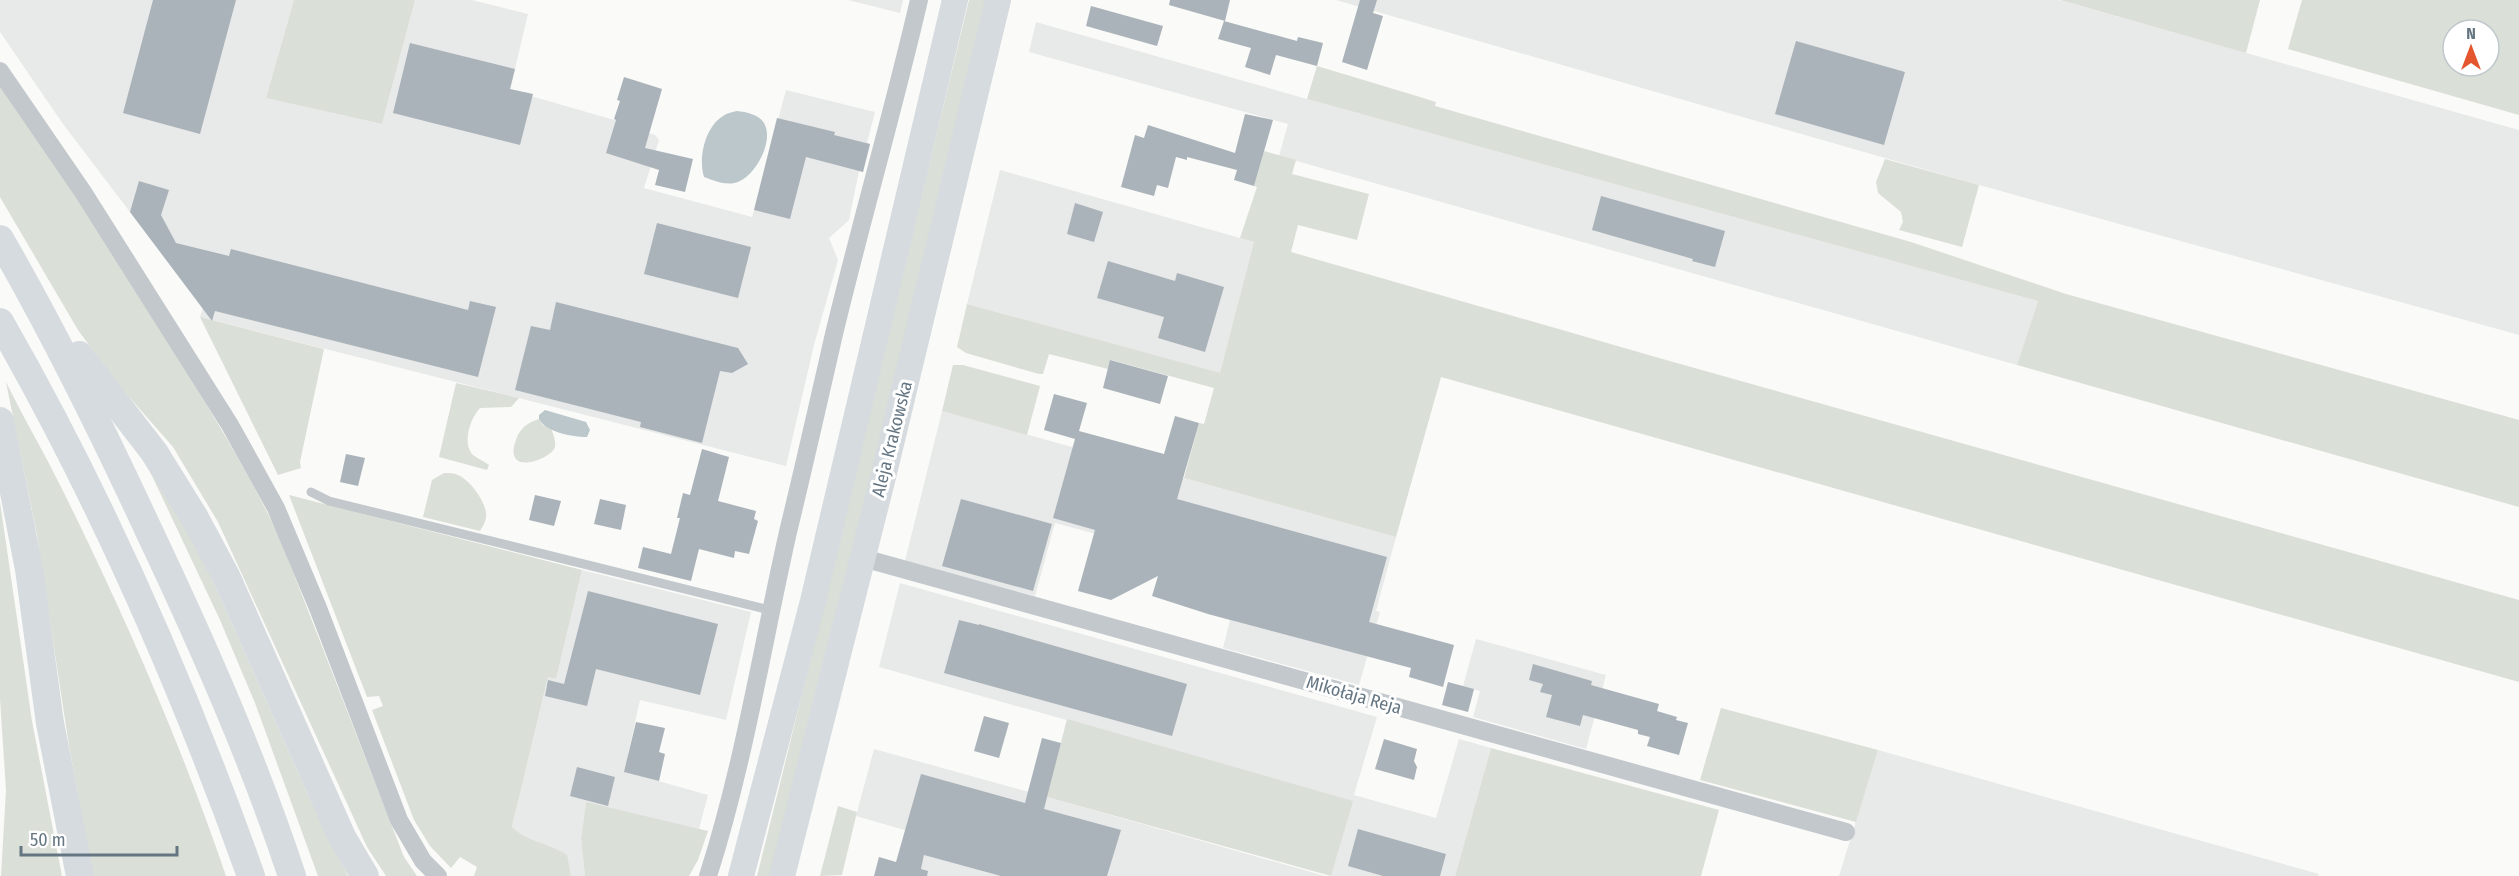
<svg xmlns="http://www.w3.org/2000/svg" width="2519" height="876" font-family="'Fira Sans Condensed',sans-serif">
<rect width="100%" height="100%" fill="#fafaf8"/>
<g fill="#e8e9e9">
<path d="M0,0H294L266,98L382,124L415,0H472L528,14L510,90L649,130L648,133L655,135L659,140L644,188L752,217L786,90L875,112L867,143L870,144L863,172L859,171L849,220L829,238L838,260L814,345L786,466L200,317L203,308L63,124L0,32Z"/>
<path d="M848,0H903L900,13Z"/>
<path d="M1336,0H2059L2519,130V335L1979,185Z"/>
<path d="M1036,22L1307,99L2038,301L2017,365L1279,156L1288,124L1029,52Z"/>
<path d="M1000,170L1254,242L1220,374L967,304Z"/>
<path d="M942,411L1396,537L1376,611L1380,612L1359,685L1223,648L1230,620L1208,614L1220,567L1055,523L1035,596L905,561Z"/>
<path d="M582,570L751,612L726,720L640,700L628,754L637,775L708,795L699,829L586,803L581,839L585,876H571L566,855L521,836L512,828L548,677L556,679Z"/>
<path d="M900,583L1377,717L1354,795L1436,818L1459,739L1491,748L1455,876H1331L1352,801L879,667Z"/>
<path d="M1476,639L1606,675L1586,749L1473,717L1480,691L1463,686Z"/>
<path d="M874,749L1047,797L1325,876H919L929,837L856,816Z"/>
<path d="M1878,750L2319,874L2318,876H1839Z"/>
</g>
<g fill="#dadfd7" fill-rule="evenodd">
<path d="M294,0H415L382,124L266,98Z"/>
<path d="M969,0H986L935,218L770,876H757C830,585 898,292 969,0Z"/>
<path d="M2060,0H2260L2246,53Z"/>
<path d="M2302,0H2519V115L2288,49ZM2453,30H2489V66H2453Z"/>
<path d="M1317,66L1420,97L1436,102L1435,106L1911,242L2066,294L2519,420V507L2017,365L2038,301L1307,99Z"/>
<path d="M0,79C51,155 99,233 148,311C194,384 241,457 279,536L404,857L417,876H386L367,847L218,522L173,447L116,382L78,330L0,197Z"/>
<path d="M1264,151L1296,160L1292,174L1369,194L1357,240L1298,225L1291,252L1659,358L2519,600V682L1441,377L1396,537L1184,478L1199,423L1204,424L1214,388L1111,360L1108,369L1049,354L1043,374H1039L966,353L957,347L967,304L1220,373L1254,242L1240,238L1257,187L1254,186Z"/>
<path d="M1885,159L1979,185L1962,247L1899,230L1903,222L1901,212L1878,193L1876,182Z"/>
<path d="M200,317L324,349L300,462L301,468L278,475Z"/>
<path d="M953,365H963L1040,386L1027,435L942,411Z"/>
<path d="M6,382C24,419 45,454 63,491C125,616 181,744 226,876H93L69,746L37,535Z"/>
<path d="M456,383L519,398L511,407L480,408C471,417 462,442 472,454C476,458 484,461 489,465L487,470L439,457Z"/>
<path d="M539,419L543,425L551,428C553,434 556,440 555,447C552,459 502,478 516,440C520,428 527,423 539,419Z"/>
<path d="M145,461L200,552L308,795L348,876H318L255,703L220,620Z"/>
<path d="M444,473C449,473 454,473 458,475C470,480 485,501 486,513C487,520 483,526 480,531L423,517L432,480Z"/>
<path d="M289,495L582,570L556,679L548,677L512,827C527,842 549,843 567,855L571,876H474L477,867L460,857L451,868L430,846L414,820L372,710L383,706L379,696L367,697Z"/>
<path d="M0,502L32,721L62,876H1L6,790L0,699Z"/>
<path d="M1721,708L1878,750L1856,822L1700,780Z"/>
<path d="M1067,719L1353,801L1331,876L1047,797Z"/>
<path d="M1491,748L1719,810L1701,876H1455Z"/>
<path d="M586,802L708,831L698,860L689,876H585L581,839Z"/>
<path d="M838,806L857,812L842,875L820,876Z"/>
</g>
<g fill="#bbc7cb">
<path d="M737,111C747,112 761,115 765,125C773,143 756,173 740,181C728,187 715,181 704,177C698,158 705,127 723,116C727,113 733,112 737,111Z"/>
<path d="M545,410L586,422L590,430L587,437C572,437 546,432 539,419V415Z"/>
</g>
<g fill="#aab3b9">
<path d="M153,0H236L200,134L123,113Z"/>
<path d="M1170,0H1230L1225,21L1169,5Z"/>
<path d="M1360,0H1377L1373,13L1383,16L1367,70L1342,62Z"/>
<path d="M1091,6L1163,26L1157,46L1086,26Z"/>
<path d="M1224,21L1297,41L1298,37L1323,43L1317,66L1276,55L1270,75L1245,67L1251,48L1218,39Z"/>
<path d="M1796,41L1905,72L1884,145L1775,114Z"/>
<path d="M410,43L515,69L510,89L533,94L520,145L393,113Z"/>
<path d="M624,77L662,89L645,148L693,159L685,192L655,185L659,170L606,153L616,120L614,119L620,101L617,100Z"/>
<path d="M1245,114L1273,120L1254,186L1234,180L1237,170L1187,157V160L1176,157L1168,188L1157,185L1154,196L1121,187L1135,135L1144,138L1148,125L1235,153Z"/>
<path d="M777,118L835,132L834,135L870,144L863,172L806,157L790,219L754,210Z"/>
<path d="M139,181L169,190L161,215L176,243L229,256L231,249L468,310L470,301L496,307L478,377L215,311L212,321L130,212Z"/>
<path d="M1601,196L1725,231L1715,267L1692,261L1693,259L1592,230Z"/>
<path d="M1075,203L1103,212L1094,242L1067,234Z"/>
<path d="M657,223L751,247L738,298L644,274Z"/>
<path d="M1108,261L1175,281L1177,273L1224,287L1205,352L1158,338L1164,317L1097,298Z"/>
<path d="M556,302L738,348L748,364L732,373L720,371L702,443L640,427L641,422L515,390L531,326L550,330Z"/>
<path d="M1110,360L1168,376L1160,404L1103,388Z"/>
<path d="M1054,394L1087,403L1079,431L1164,454L1175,416L1199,423L1177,499L1387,557L1369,622L1454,645L1443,687L1409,677L1411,668L1208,614L1152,596L1158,576L1111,600L1078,591L1095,530L1053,518L1075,439L1044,430Z"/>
<path d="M702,449L729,457L718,501L756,511L754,519L758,521L749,554L735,551L734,558L699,549L691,581L638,568L643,547L671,554L680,518H677L683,493L690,495Z"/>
<path d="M346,454L365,458L358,486L340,482Z"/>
<path d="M535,495L561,501L554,526L529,520Z"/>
<path d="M600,499L626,505L621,530L594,524Z"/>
<path d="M961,499L1052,524L1033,591L942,566Z"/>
<path d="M588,591L718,624L700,695L596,669L587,706L545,696L548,680L564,684Z"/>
<path d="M959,620L979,625V624L1187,684L1172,736L944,673Z"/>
<path d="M1533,664L1592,681L1591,685L1659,704L1657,711L1677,717L1676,720L1688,723L1679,755L1647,746L1650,737L1638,734V730L1583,715L1580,726L1546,717L1552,695L1540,692L1543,684L1529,680Z"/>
<path d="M1448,682L1474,689L1468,712L1442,705Z"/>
<path d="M984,716L1009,723L999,758L974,751Z"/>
<path d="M636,722L665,728L659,752L665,754L659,781L624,772Z"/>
<path d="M1042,738L1061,743L1044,809L1121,830L1107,876H1001L924,855L921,869L928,871L927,876H874L879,857L896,862L921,774L1025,803Z"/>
<path d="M1384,739L1417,749L1414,761L1417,767L1414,780L1375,769Z"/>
<path d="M577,767L615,777L608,806L570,796Z"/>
<path d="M1358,829L1446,854L1440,876H1383L1348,866Z"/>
</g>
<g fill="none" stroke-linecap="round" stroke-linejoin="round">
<path stroke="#c3c8cc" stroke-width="9" d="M311,492L329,501L770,610"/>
<g stroke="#c3c8cc" stroke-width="18">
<path d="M0,71L83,192L230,425L276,508L318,608L399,820L423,861L438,876"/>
<path d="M863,558L1846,832"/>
<path d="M708,876C744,764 762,647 788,532C804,466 819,400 834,334C861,222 893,112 919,0"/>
</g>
<g stroke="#d6dbdf" stroke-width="26">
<path d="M741,876L813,601L955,0"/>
<path d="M782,876L883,477L998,0"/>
</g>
<g stroke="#d6dbdf" stroke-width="28">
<path d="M0,239C55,334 103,432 149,531C202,643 253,758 292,876"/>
<path d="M0,322C101,498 183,685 251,876"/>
<path d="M79,355L154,452L195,518L226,576L342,837L365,876"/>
<path d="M0,421L29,569L50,723L80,876"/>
</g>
</g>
<g text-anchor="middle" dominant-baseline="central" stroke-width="6" stroke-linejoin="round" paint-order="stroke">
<g font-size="18" fill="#657683" stroke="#fff">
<text transform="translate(892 439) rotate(-76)">Aleja Krakowska</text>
<text transform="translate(1354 695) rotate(16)">Mikołaja Reja</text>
</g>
</g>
<g transform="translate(2471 48)"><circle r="28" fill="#ffffff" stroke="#c1c8cd" stroke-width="1.5"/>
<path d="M0-4.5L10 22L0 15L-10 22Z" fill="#e4572e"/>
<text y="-9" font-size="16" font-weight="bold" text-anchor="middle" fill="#657683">N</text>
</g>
<path d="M21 846v9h156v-9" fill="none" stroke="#657683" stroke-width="3"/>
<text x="30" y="846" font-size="18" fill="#657683" stroke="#ffffff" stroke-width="4.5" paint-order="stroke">50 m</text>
</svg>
